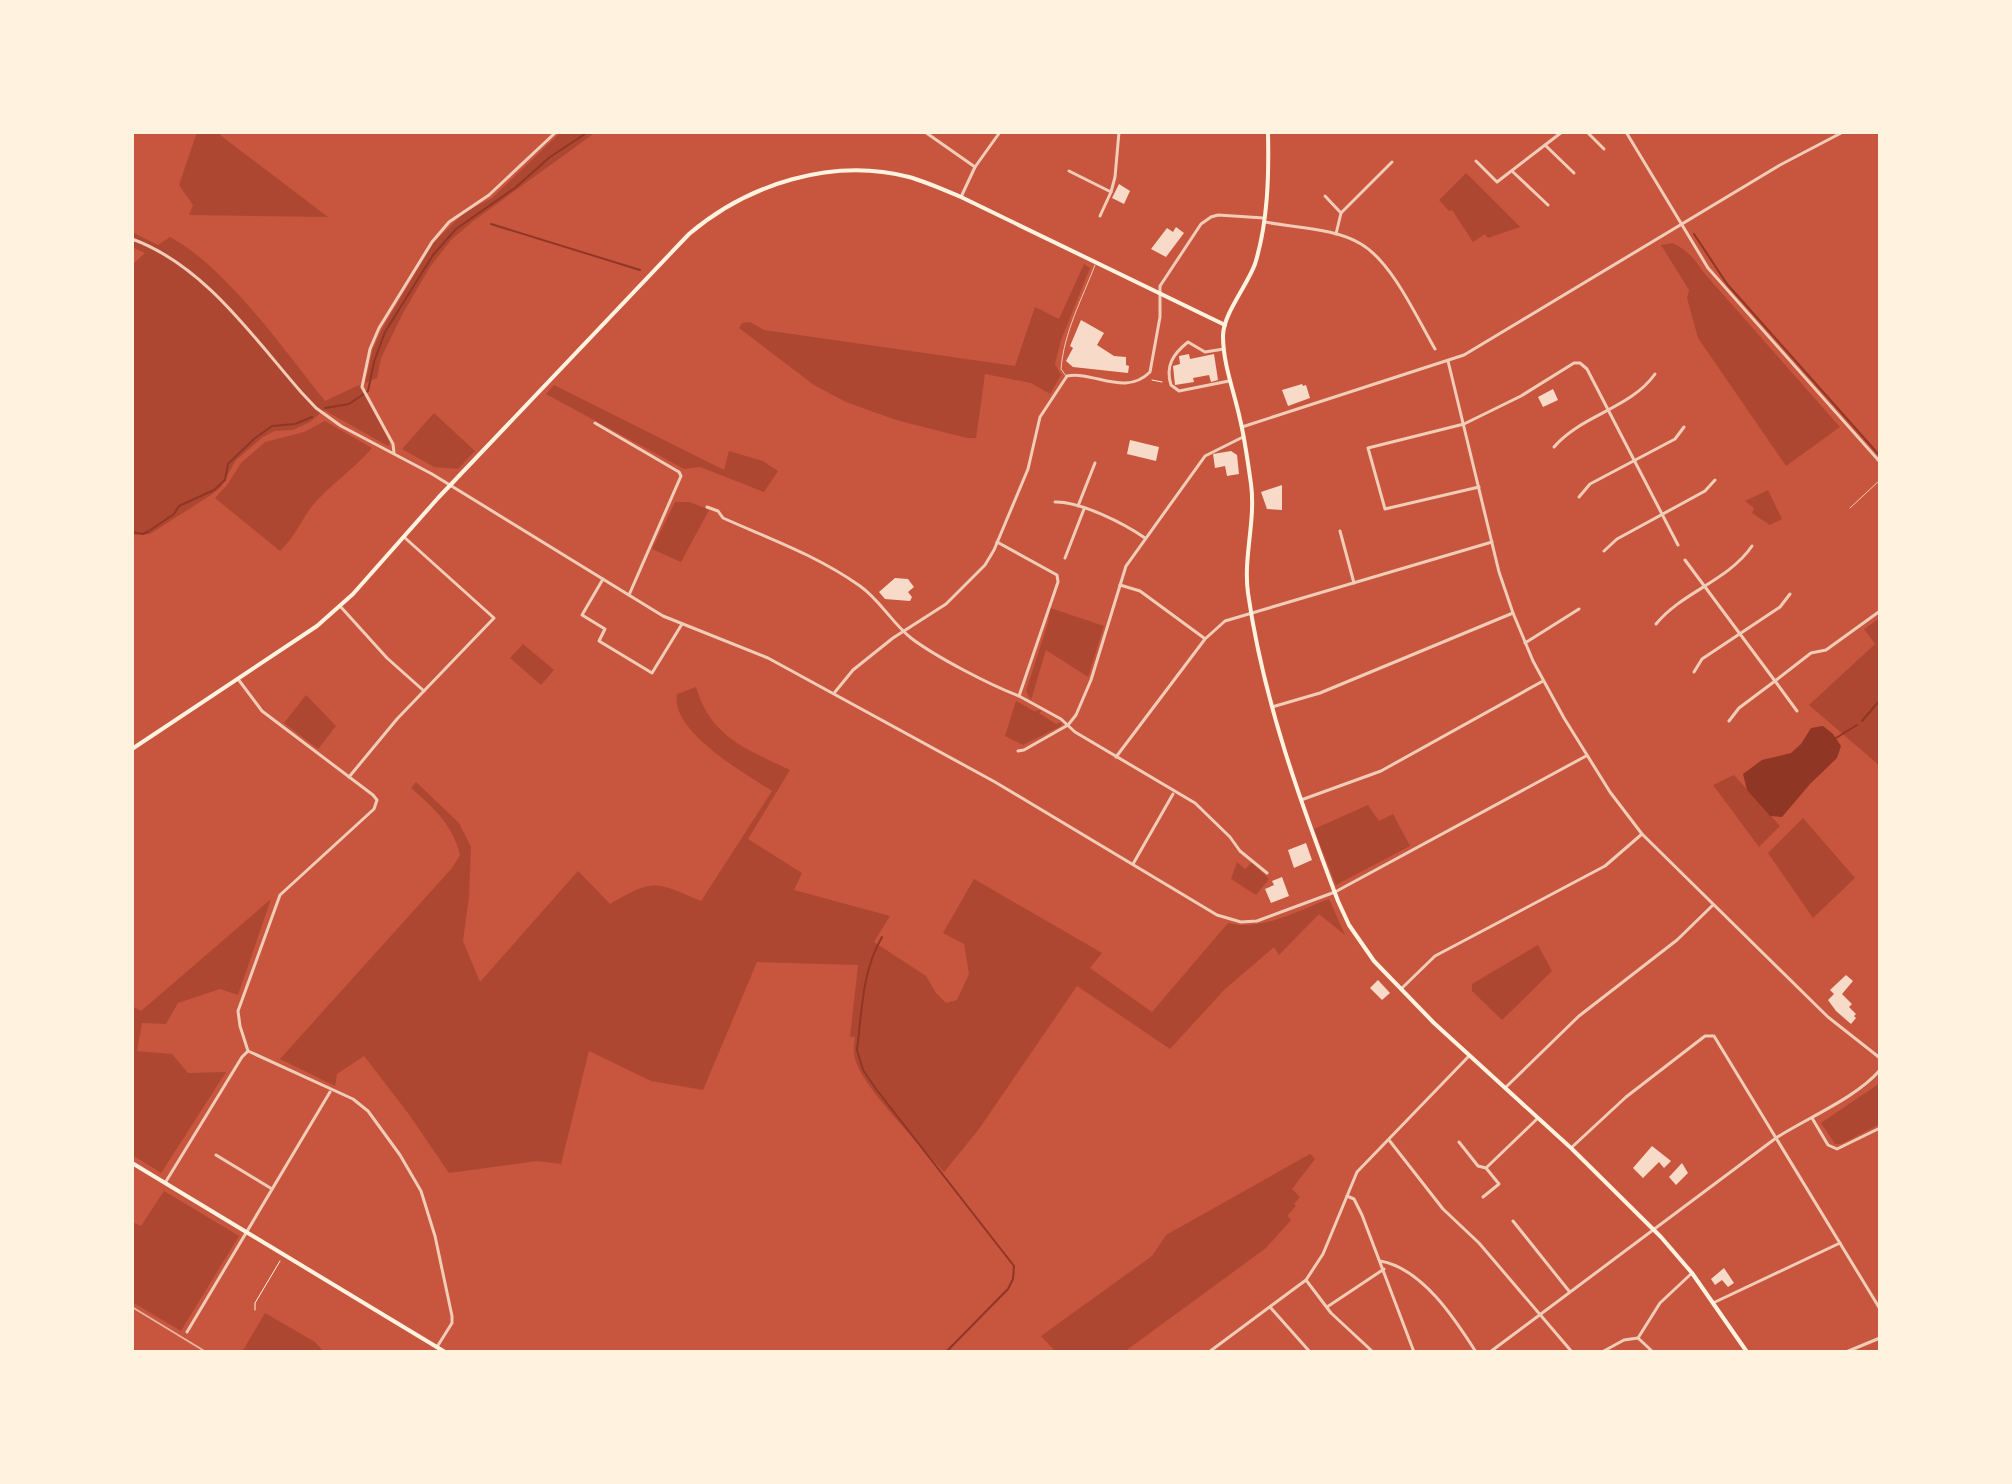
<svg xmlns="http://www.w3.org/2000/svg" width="2012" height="1484" font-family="'Alegreya Sans',sans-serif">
<rect width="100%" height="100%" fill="#c8553d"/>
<g fill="#ae4732">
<path d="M197,132H223L220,135L328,217L189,215L193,205L179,185Z"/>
<path d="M561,132H596L472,222L451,240L430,267L403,313L381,358L377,378L365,383L373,349L382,329L434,242L465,212L492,198Z"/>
<path d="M1466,173L1520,227L1488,238L1485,234L1473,242L1452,210L1449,211L1439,200Z"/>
<path d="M132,232L158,245L170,237C227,268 284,350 325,401L359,385L390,442L388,446L324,410L310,422L293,430L275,431L263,437L236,460L221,487L211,495L150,534L132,535V265L145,253L132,247Z"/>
<path d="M1673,243C1688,251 1695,259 1704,273L1840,427L1786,466L1698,338L1687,298L1689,290L1661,245Z"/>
<path d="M1084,264L1090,268L1061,340L1055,364L1061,375L1050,394L1031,383L985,374L976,438H967L896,420L846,402L814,385L739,328L742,323L750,322L764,330L1015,366L1035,307L1059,319Z"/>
<path d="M554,385L724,470L729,451L763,461L778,471L764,492L700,467L684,469L546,394Z"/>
<path d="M434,413L475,451L458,469L434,467L402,449Z"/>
<path d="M325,421L372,448C354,469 330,485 313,505C301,520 295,537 280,551L215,498L227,485L241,463L265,442L304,432Z"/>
<path d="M1768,490L1782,519L1770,525L1752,513L1754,508L1745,501Z"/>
<path d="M675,502H690L709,510L681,562L652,549Z"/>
<path d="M1050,608L1104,626L1088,677L1046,650L1031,700L1026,691L1048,623Z"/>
<path d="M1880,618V766L1809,705L1875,644L1864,629Z"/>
<path d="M523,644L554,670L541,685L510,658Z"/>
<path d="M696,687C711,738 747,749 790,770L748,839L802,873L794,890L890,916L874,942L926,976L936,993L946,1003L957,1000L969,974L964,944L943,933L974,879L1102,953L1090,968L1152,1012L1228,923C1261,932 1299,910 1329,899L1345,935L1319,914L1279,955L1274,947L1225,989L1170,1049L1077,986L979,1129L944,1172C922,1146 866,1091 856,1062C853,1053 854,1046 855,1037H850L858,965L757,962L703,1090L651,1081L589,1051L561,1164L537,1161L449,1173L408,1113L364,1056L337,1074L335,1086L280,1059L452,868L460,855C453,825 434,808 411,788L416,782L459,823L471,847L469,897L463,941L480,982L578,871L610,904C655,878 655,882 701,901L772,791C744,773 670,731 677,694Z"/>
<path d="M306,695L336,726L318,749L284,723Z"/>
<path d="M1016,701L1034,711L1042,710L1039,713L1056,724L1062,722L1061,726L1023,745L1005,736Z"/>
<path d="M1734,775L1780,826L1759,847L1713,785Z"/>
<path d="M1368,805L1379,821L1393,814L1410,846L1336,885L1314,829Z"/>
<path d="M1803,818L1855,878L1813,918L1768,853Z"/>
<path d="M1237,862L1245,869L1252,862L1269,879L1256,895L1231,879Z"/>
<path d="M271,899L238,995L220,989L178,1003L166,1024L142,1023L137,1051L172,1054L188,1073L226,1072L161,1173L132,1155V1006L141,1011Z"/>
<path d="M1538,945L1552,971L1502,1020L1472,991V984Z"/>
<path d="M1880,1083V1124L1841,1144H1835L1821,1123Z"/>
<path d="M1310,1154L1315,1159L1292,1189L1300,1197L1294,1204L1296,1206L1287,1216L1291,1220L1266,1248L1124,1352H1056L1041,1336L1152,1256L1166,1235Z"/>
<path d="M164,1191L239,1236L181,1331L132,1302V1222L141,1226Z"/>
<path d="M265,1313L315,1342L324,1352H242Z"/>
</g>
<path fill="#8f3625" d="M1823,726L1833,734L1841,746L1837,758L1810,784L1782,817L1770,816L1747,790L1743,774L1762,760L1791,753L1801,744L1811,728Z"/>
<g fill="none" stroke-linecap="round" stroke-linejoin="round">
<g stroke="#8f3625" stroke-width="2">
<path d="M491,224L640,270"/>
<path d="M1694,234L1727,284L1880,456"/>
<path d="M325,408L349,404L368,391L374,362L385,332L433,255L456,229L516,187L550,157L588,132"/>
<path d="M132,532L143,534L149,531L174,514L179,506L214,490L225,480L228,464L254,439L272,426L295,424L312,417"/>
<path d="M1862,721L1880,700"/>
<path d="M1836,738L1857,725"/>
<path d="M882,937C862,971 862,1011 857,1050L863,1070L876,1089L1014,1266L1013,1279L1008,1289L946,1352"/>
</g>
</g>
<g fill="#f7dbc8">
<path d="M1119,184L1130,191L1124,204L1112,198Z"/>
<path d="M1176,227L1184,233L1166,257L1151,249L1167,228L1173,232Z"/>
<path d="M1081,320L1104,333L1097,345L1114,356L1126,357V365L1129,366L1128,373L1073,367L1066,361L1073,348L1070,346Z"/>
<path d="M1189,354L1190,359L1214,354L1218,380L1211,382L1209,375L1193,378L1194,382L1175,385L1173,366L1180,364L1179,356Z"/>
<path d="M1302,384L1303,386L1306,385L1310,398L1288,406L1282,390Z"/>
<path d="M1553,389L1558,400L1543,407L1538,397Z"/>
<path d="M1130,440L1159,447L1156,461L1127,454Z"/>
<path d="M1231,451L1237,455L1239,474L1227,476L1225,466L1215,468L1213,454Z"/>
<path d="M1282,485V510L1267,509L1261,492Z"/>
<path d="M895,578L908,579L914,587L908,592L912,597L910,601L885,599L879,592Z"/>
<path d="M1306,843L1312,860L1294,868L1288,850Z"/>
<path d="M1282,877L1289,896L1271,903L1265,889L1274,885L1272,881Z"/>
<path d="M1846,975L1853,981L1842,994L1852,1004L1849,1007L1856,1014L1854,1016L1856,1018L1851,1024L1836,1011L1828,1000L1834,994L1830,990Z"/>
<path d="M1378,980L1390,993L1382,1000L1370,988Z"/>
<path d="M1652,1146L1671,1161L1664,1168L1659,1162L1643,1178L1633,1168Z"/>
<path d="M1682,1163L1688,1173L1676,1185L1669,1177Z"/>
<path d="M1724,1268L1734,1283L1728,1287L1722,1280L1715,1285L1711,1279Z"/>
</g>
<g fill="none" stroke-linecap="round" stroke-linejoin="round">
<g stroke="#fff3e0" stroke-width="1">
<path d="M1152,380L1162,382"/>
<path d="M255,1310V1303L280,1261"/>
</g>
<g stroke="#f1ccb7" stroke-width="1">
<path d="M1066,376L1061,369C1064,332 1082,299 1095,265"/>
<path d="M1850,508L1880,480"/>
</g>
<g stroke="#f1ccb7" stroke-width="3">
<path d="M925,132L975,167"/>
<path d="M1587,132L1604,149"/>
<path d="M1545,145L1574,173"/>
<path d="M1476,161L1497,182L1562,132"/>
<path d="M1069,171L1111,192L1115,177L1119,132"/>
<path d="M1513,172L1548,205"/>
<path d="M1325,196L1341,213"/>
<path d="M961,197L975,167L1000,132"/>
<path d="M1100,216L1111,192"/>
<path d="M1265,222C1296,228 1335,228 1361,244C1392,262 1417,318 1435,349"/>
<path d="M1336,234L1341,213L1392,162"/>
<path d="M132,239C204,265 253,337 301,392L316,408L341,426L432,474L663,616L768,658L995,782L1217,915L1241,922L1257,921L1335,892L1586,756"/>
<path d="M1224,349L1205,352L1188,342C1173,354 1165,366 1171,385L1179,391L1229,381"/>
<path d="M1448,361L1499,572L1513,613L1533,661L1564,718L1610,792L1642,834L1828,1017L1880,1058"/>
<path d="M595,423L679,472L681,476L629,595"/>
<path d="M1554,447C1581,415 1630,409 1655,374"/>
<path d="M394,453L393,444L362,387L370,349L379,328L432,242L449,222L489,195L556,132"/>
<path d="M1479,487L1385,509L1368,448L1464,424L1521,396L1574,363H1580L1587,369L1678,545"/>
<path d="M1579,497L1590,484L1675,439L1684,427"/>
<path d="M1055,502C1080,501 1125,524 1145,538"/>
<path d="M1078,506L1095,463"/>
<path d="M707,507L718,511L723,518C770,539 816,555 860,586C880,600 892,623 911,638C936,657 990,685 1019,696L1058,582L1057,575L997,542"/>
<path d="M1340,531L1354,583"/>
<path d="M1604,551L1617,539L1705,491L1715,480"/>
<path d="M1065,558L1084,509"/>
<path d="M1685,560L1775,681L1811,653L1826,650L1880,611"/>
<path d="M603,579L582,615L605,629L599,641L652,673L682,624"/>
<path d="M1120,585L1140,591L1204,638"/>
<path d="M340,606L387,658L424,691"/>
<path d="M1656,624C1682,592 1728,581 1752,546"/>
<path d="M1525,643L1579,609"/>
<path d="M1694,672L1702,659L1780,607L1790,594"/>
<path d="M238,679L262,711L373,795L377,800L374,809L280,895L238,1011L240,1026L248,1051"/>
<path d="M835,692L853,670L893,638L946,604L985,565L994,550L1028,469L1040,417L1067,376C1095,371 1125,397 1150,372L1160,317V286L1201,224L1211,217L1218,215L1264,218"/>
<path d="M1019,696L1061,719L1075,732L1195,803L1230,837L1240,851L1267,873"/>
<path d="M1272,707L1320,693L1513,613"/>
<path d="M1729,721L1739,708L1775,681L1797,711"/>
<path d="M1018,751L1024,750L1068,725L1076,715L1091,680L1126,566L1205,456L1243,437"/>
<path d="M1116,757L1205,639L1225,621L1492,542"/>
<path d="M349,777L397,719L494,618L404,537"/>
<path d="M1301,800L1381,771L1543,681"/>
<path d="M1133,864L1173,794"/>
<path d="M1401,989L1435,956L1605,866L1642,834"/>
<path d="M248,1051L353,1099L368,1111L400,1155L421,1191L435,1236L452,1316V1323L437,1347"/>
<path d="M1506,1087L1579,1016L1677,940L1713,905"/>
<path d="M1812,1118L1828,1145L1837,1149L1880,1128"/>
<path d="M1389,1140L1443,1209L1479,1243L1572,1352"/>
<path d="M1459,1142L1478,1166L1486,1168L1538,1118"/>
<path d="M1571,1148L1626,1097L1705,1036H1714L1880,1309"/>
<path d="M216,1155L272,1189"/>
<path d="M165,1183L242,1057L248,1051"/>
<path d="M1347,1196L1354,1199L1362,1215L1414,1352"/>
<path d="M1483,1197L1499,1184L1486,1168"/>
<path d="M1513,1221L1569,1291"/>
<path d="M1380,1261C1422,1268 1455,1319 1476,1352"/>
<path d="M1306,1280L1331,1313L1373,1352"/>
<path d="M1713,1303L1840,1243"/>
<path d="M1270,1307L1310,1352"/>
<path d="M1327,1307L1384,1269"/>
<path d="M187,1332L330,1092"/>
<path d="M1638,1338L1660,1303L1692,1273"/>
<path d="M1209,1352L1306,1280L1323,1254L1357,1172L1469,1056"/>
<path d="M1490,1352L1776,1138C1807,1118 1856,1098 1880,1070"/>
<path d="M1602,1352L1624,1340L1638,1338L1653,1352"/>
<path d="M1846,1352L1880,1338"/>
</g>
<g stroke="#f1ccb7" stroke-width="3">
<path d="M1626,132L1708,268L1880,462"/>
<path d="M1242,427L1464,355L1780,165L1843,132"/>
</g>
<g stroke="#fff3e0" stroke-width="4">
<path d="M1268,132C1269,175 1268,222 1255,264C1247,286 1223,314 1223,336C1223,364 1234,391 1240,419C1245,440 1248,463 1251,484C1256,521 1243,557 1248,593C1263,699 1300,801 1338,901L1349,925L1374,961L1434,1023L1571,1148L1661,1237L1692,1273L1747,1352"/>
<path d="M132,749L317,626L353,594L438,498L689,234C748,184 832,157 909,177C927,182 944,190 961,197L1225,325"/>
<path d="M132,1163L445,1352"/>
</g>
<path stroke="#e9b49f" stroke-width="2" d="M132,1307L206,1352"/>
</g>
<rect width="2012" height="1484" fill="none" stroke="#fff3e0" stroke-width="268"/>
</svg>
